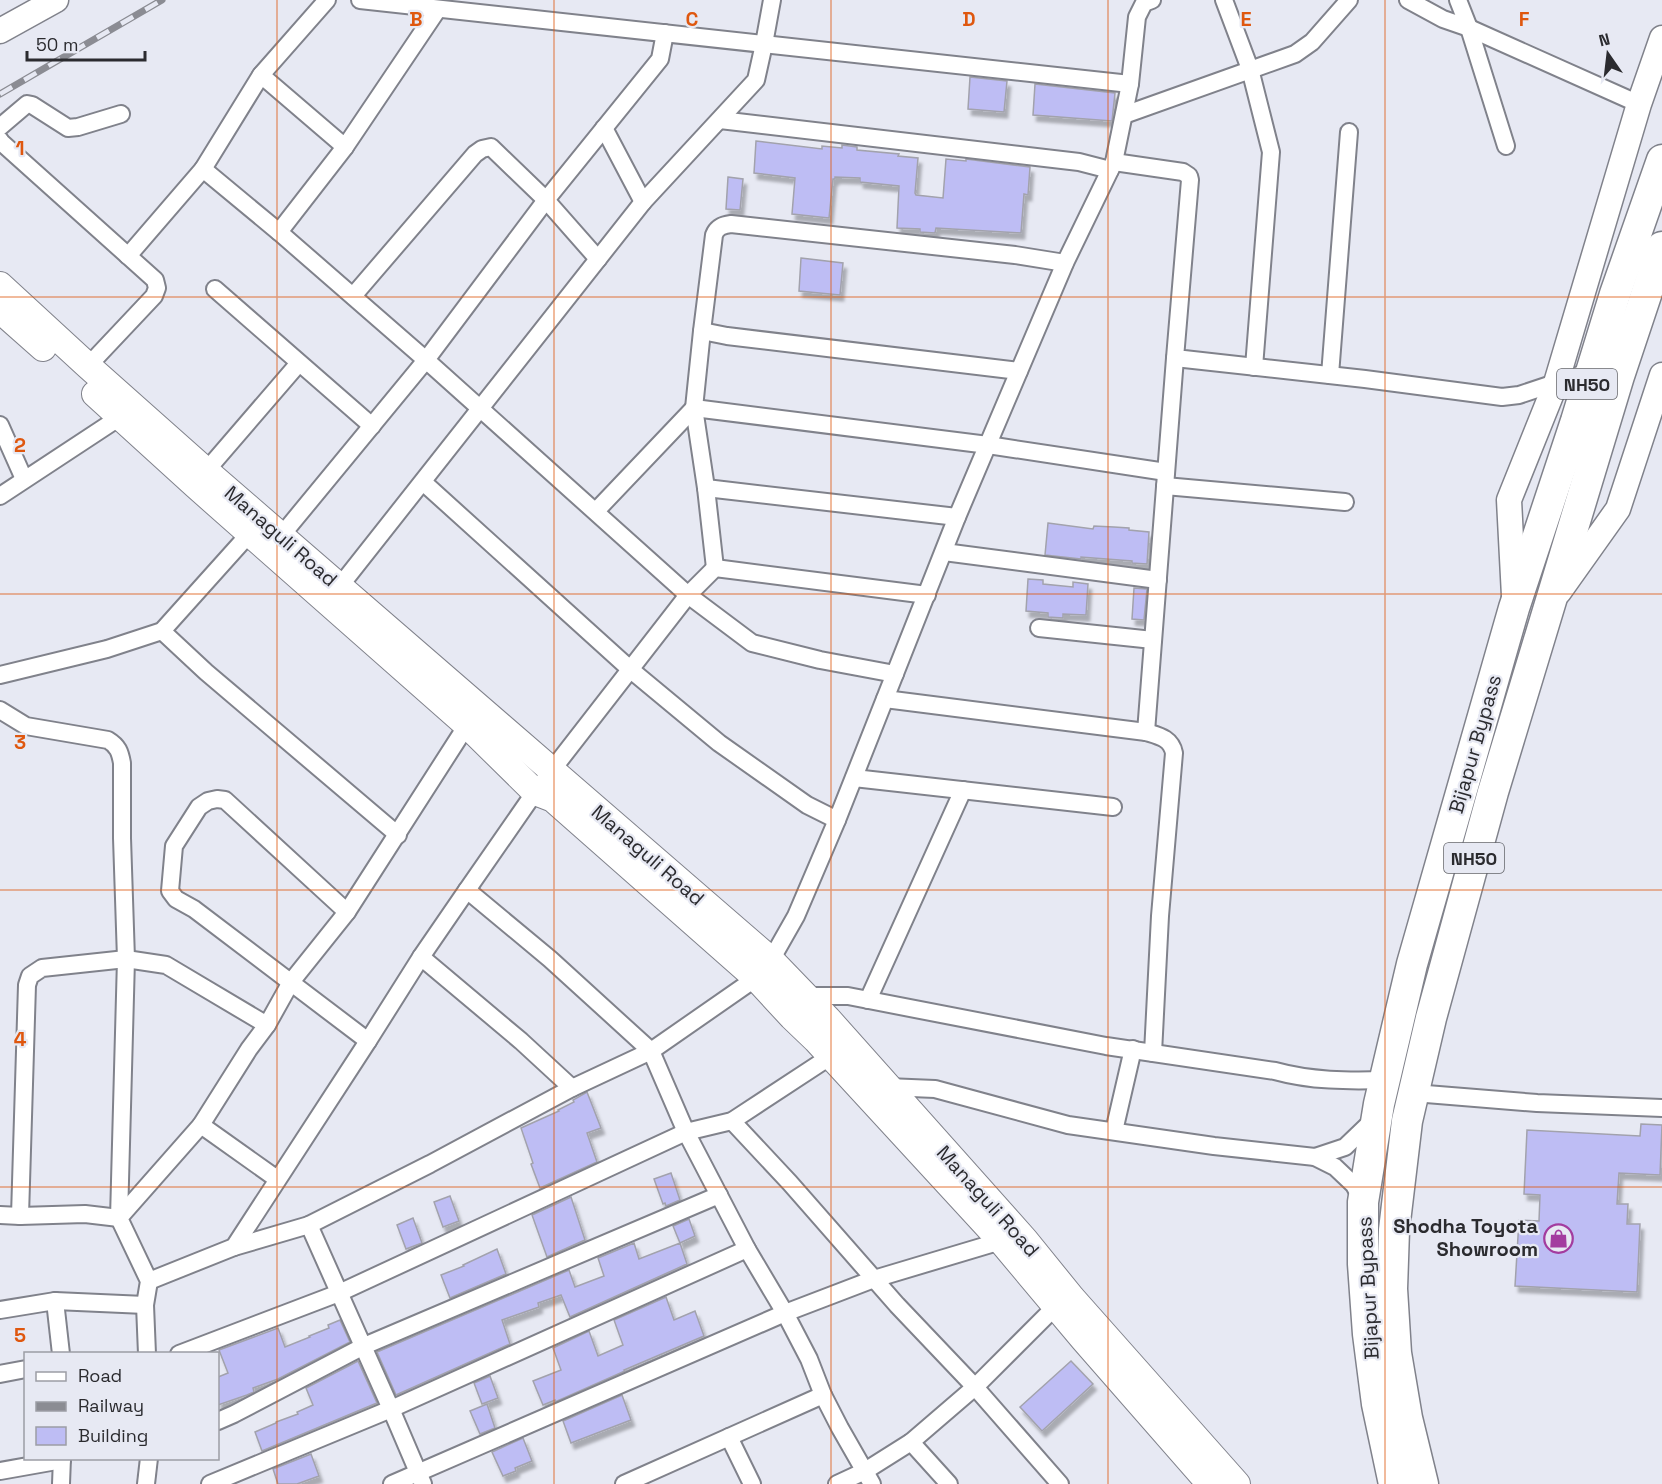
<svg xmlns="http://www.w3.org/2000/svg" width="1662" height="1484" font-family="'Space Grotesk',sans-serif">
<defs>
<filter id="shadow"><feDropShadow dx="3.5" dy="6" stdDeviation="1.5" flood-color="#0004"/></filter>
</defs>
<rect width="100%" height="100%" fill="#e7e9f3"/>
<g fill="#bebdf4" stroke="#a2a2ac" stroke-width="1.5" filter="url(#shadow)">
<path d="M970,77L1007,81L1004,112L968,109Z"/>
<path d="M1035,84L1115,93L1112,121L1033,115Z"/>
<path d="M756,141L822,149V146L842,148V145L857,147V150L899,154L898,156L918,158L915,193L916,195L943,198L946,159L966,161V159L1030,167L1028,195L1024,194L1021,233L936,228L935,233L920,232V229L897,228L899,186L860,182V178L835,177V179H833L829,218L792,214L795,178L754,173Z"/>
<path d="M728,177L743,179L740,210L726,209Z"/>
<path d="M801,258L843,263L840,295L799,291Z"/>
<path d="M1048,523L1093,529L1094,526L1114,527L1129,528V530L1149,532L1147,564L1132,563V561L1081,557V559L1045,555Z"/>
<path d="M1028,579L1043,580V584L1073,587V582L1088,584L1086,615L1063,614V618L1048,617V613L1026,611Z"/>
<path d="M1134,588L1147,589L1144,620L1132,619Z"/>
<path d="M587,1092L601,1128L587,1133L597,1162L540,1188L531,1164L533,1163L521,1128L559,1111L558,1110L574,1102L573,1100Z"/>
<path d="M1641,1124L1662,1125L1660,1175L1619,1173L1617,1204H1628L1627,1224H1640L1637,1292L1515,1286L1519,1220L1539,1221L1540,1195L1524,1194L1527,1130L1640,1136Z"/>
<path d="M671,1173L680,1200L666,1206L665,1203L663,1204L654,1179Z"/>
<path d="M450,1196L459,1221L443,1227L434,1202Z"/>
<path d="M571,1197L585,1240L547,1257L532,1215Z"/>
<path d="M413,1218L422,1243L406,1249L397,1225Z"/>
<path d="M689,1219L695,1236L680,1243L673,1226Z"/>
<path d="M634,1243L639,1259L680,1243L687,1264L570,1317L561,1295L538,1303L539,1307L502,1320L510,1344L396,1395L377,1352L569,1270L575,1287L604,1276L598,1258Z"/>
<path d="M497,1249L506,1274L450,1298L441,1275L464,1266L463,1265Z"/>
<path d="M666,1297L674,1320L695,1311L704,1336L624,1370L625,1371L555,1402V1400L543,1405L533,1381L561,1370L553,1348L589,1331L598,1356L623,1345L614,1320Z"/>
<path d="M340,1320L350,1342L278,1379L253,1388L254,1392L247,1395L218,1405V1377L228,1373L219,1350L278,1328L285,1347L310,1337L309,1336L329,1328L328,1325Z"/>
<path d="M358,1361L377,1403L262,1451L255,1432L276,1423V1422L298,1414L297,1412L313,1405L306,1388Z"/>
<path d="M1071,1361L1093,1384L1042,1431L1020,1407Z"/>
<path d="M490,1376L498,1398L482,1404L474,1383Z"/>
<path d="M622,1395L631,1420L571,1443L563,1421Z"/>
<path d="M487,1404L495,1428L480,1434L470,1411Z"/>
<path d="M523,1438L532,1461L515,1468L516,1471L503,1476L492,1452Z"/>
<path d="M311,1454L319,1476L297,1484H278L273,1469Z"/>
</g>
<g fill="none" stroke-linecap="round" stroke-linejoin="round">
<defs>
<g id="street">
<path d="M327,0L261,75L345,147L438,9"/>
<path d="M360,0L1130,84"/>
<path d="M1224,0L1250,69L1271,152L1254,367"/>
<path d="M1408,0L1443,19L1469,28L1639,104"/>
<path d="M1458,0L1469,28L1506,146"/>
<path d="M665,33L660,59L546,200L426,360L688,595L752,643L820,660L895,674"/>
<path d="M1124,115L1295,54L1312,42L1349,0"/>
<path d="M720,120L1079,162L1110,170"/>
<path d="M0,127L27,104L32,105L68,128L78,127L121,114"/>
<path d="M604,128L643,202L756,80L764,44L772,0"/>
<path d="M0,140L1,142L155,280L157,288L154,296L88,366"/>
<path d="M1114,162L1183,172L1189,176L1190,180L1175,358L1365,379L1502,397L1519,395L1591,371"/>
<path d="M203,169L261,75"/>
<path d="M279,232L345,147"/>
<path d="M128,256L203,169L279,232L426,360L281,536"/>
<path d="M215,289L372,426"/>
<path d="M353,296L475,154L482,149L491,147L546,200L598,259"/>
<path d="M702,331L714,235C717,227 723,225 731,224L1015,255L1065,263"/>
<path d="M1330,375L1349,132"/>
<path d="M0,425L24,479"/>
<path d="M206,471L299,363"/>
<path d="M423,482L631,670L719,743L807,805L837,820"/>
<path d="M1165,486L1345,502"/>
<path d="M706,488L957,517"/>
<path d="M0,496L120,417"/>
<path d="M596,511L694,408L988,445L1166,472"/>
<path d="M944,552L1158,580"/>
<path d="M715,568L706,488L694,408L702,331L727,336L1019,371"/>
<path d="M340,586L643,202"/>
<path d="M1039,628L1153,640"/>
<path d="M162,631L206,672L398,835"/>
<path d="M0,675L107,649L162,631L250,533"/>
<path d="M885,699L1146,732L1175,358"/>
<path d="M0,710L26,726L108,740C118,746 120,752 122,763V838L126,959L119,1218L85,1214L20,1216L0,1215"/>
<path d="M1146,732C1159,736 1171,738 1174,753L1160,916L1153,1053"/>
<path d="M854,778L1113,807"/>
<path d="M347,912L225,800L217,799L208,801L199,807L174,846L170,891L176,899L194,909L368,1041L421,957L467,890"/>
<path d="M421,957L521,1041L572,1088"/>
<path d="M771,960L796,916L837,820L957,517L1065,263L1114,162L1130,84L1137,17L1144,3L1152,0"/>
<path d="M806,996H848L1106,1046L1275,1071C1311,1081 1348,1081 1385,1080"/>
<path d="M868,1000L963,790"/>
<path d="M887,1087L935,1089L1068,1125L1214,1146L1315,1157L1335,1167L1354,1185L1363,1201"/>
<path d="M1414,1093L1537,1103L1662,1108"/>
<path d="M732,1121L790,1183L897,1305L975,1387L1060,1484"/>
<path d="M201,1125L277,1179"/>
<path d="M1114,1131L1133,1049"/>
<path d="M1315,1157L1345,1147L1369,1124L1372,1119"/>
<path d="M20,1216L27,985L30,976L42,968L126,959L166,965L267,1025"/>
<path d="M309,1225L430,1164L572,1088L651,1051L756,978"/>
<path d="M234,1247L309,1225L391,1409L423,1484"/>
<path d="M149,1281L234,1247L368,1041"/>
<path d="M55,1301L61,1354"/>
<path d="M0,1310L55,1301L145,1305"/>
<path d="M147,1354L145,1305L149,1281L119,1218L201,1125L249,1049L267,1025L291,982L347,912L467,725"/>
<path d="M179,1354L339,1293L686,1132L732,1121L831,1056"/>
<path d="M0,1374L26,1369"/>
<path d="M218,1421L234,1414L364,1346L719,1195"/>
<path d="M729,1437L752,1484"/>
<path d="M911,1442L949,1484"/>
<path d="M0,1471L62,1460"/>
<path d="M61,1484L62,1458"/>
<path d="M146,1484L149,1458"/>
<path d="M210,1484L391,1409L747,1249"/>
<path d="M392,1484L785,1313L874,1279L1001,1241"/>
<path d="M624,1484L823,1395"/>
<path d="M837,1484L865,1471L911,1442L975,1387L1062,1300"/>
<path d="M872,1484L840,1428L823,1395L809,1359L785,1313L747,1249L686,1132L651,1051L550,959L467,890L535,792L688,595L715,568L927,595"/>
</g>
<g id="secondary">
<path d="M0,31L56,0"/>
<path d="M1559,592L1618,509L1662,375"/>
<path d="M1514,596L1509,500L1556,383L1639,104L1662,38"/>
</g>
<g id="primary">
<path d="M0,285L88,366L206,471L771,960L828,1019L1025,1240L1072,1298L1237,1484"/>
<path d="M0,310L43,348"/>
<path d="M95,394L195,485L467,725L535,792L553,799L756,978L792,1017L816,1040L1001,1241L1084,1340L1210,1484"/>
</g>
<g id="highway">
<path d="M1394,1484L1377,1404L1368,1334L1363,1264V1202L1379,1104L1412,964L1514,608L1576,421L1615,294L1662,160"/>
<path d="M1423,1484L1407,1418L1396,1353L1392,1289L1394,1230L1407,1121L1431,1018L1493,792L1619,376L1662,247"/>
</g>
</defs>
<use href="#street" stroke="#80828b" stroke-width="20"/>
<use href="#secondary" stroke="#80828b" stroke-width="27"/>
<use href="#primary" stroke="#80828b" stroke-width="28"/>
<use href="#highway" stroke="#80828b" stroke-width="33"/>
<use href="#street" stroke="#fff" stroke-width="16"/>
<use href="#secondary" stroke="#fff" stroke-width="24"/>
<use href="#primary" stroke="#fff" stroke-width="26"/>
<use href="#highway" stroke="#fff" stroke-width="30"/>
<defs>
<path id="rail" d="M0,94L162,0"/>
</defs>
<use href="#rail" stroke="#8b8c93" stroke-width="7"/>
<use href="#rail" stroke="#e7e9f3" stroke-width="4.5" stroke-dasharray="14" stroke-linecap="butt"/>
</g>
<path fill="none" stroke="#df570e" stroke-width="1.5" stroke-opacity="0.55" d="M277,0V1484M554,0V1484M831,0V1484M1108,0V1484M1385,0V1484M0,297H1662M0,594H1662M0,890H1662M0,1187H1662"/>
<defs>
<symbol id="shop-ring" viewBox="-11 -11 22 22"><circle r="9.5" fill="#e7e9f3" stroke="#a33c9f" stroke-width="1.5"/><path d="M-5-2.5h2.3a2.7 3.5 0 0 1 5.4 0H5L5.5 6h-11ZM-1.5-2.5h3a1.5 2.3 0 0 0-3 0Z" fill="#a33c9f"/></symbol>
</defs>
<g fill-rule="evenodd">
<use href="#shop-ring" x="1542" y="1222" width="33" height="33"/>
</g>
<g text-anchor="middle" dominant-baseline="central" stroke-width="4.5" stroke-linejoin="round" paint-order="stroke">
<g fill="#e7e9f3" stroke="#63646a" stroke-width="1.5">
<rect x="1557" y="369" width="60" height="30" rx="4.5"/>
<rect x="1444" y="843" width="60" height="30" rx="4.5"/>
</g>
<g font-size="18" font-weight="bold" fill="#2b2b2f">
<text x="1587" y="384">NH50</text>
<text x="1474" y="858">NH50</text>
</g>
<g font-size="20" fill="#2b2b2f" stroke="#e7e9f3">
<text transform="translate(281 536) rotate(41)">Managuli Road</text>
<text transform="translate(1475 744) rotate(-74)">Bijapur Bypass</text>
<text transform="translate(648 855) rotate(41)">Managuli Road</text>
<text transform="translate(988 1201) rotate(48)">Managuli Road</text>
<text transform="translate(1368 1288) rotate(-93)">Bijapur Bypass</text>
</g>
<g font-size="20" font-weight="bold" fill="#2b2b2f" stroke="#e7e9f3" text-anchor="end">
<text x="1538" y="1226">Shodha Toyota<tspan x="1538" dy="23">Showroom</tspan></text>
</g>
</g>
<g font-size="20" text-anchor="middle" font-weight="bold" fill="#df570e" stroke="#e7e9f3" stroke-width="4.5" stroke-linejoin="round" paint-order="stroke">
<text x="416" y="26">B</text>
<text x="692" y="26">C</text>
<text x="969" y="26">D</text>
<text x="1246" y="26">E</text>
<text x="1524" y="26">F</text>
<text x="20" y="155">1</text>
<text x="20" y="452">2</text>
<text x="20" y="749">3</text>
<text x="20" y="1046">4</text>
<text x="20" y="1342">5</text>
</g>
<rect x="24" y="1352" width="195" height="108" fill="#e7e9f3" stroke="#9c9da5" stroke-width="1.5"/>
<rect x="36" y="1372" width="30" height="9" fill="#ffffff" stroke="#9c9da5" stroke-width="1.5"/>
<text x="78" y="1382" font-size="18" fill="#2b2b2f">Road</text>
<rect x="36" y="1402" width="30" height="9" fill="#8b8c93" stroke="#9c9da5" stroke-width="1.5"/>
<text x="78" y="1412" font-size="18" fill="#2b2b2f">Railway</text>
<rect x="36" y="1427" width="30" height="18" fill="#bebdf4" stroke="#9c9da5" stroke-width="1.5"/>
<text x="78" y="1442" font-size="18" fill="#2b2b2f">Building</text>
<g transform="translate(1608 54) rotate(346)" stroke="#e7e9f3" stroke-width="4.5" paint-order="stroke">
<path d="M0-4.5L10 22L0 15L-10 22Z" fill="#2b2b2f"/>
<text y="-9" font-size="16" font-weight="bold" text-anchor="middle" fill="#2b2b2f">N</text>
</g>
<path d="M27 51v9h118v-9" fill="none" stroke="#2b2b2f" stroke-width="3"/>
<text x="36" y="51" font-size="18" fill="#2b2b2f" stroke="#e7e9f3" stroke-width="4.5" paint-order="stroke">50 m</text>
</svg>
